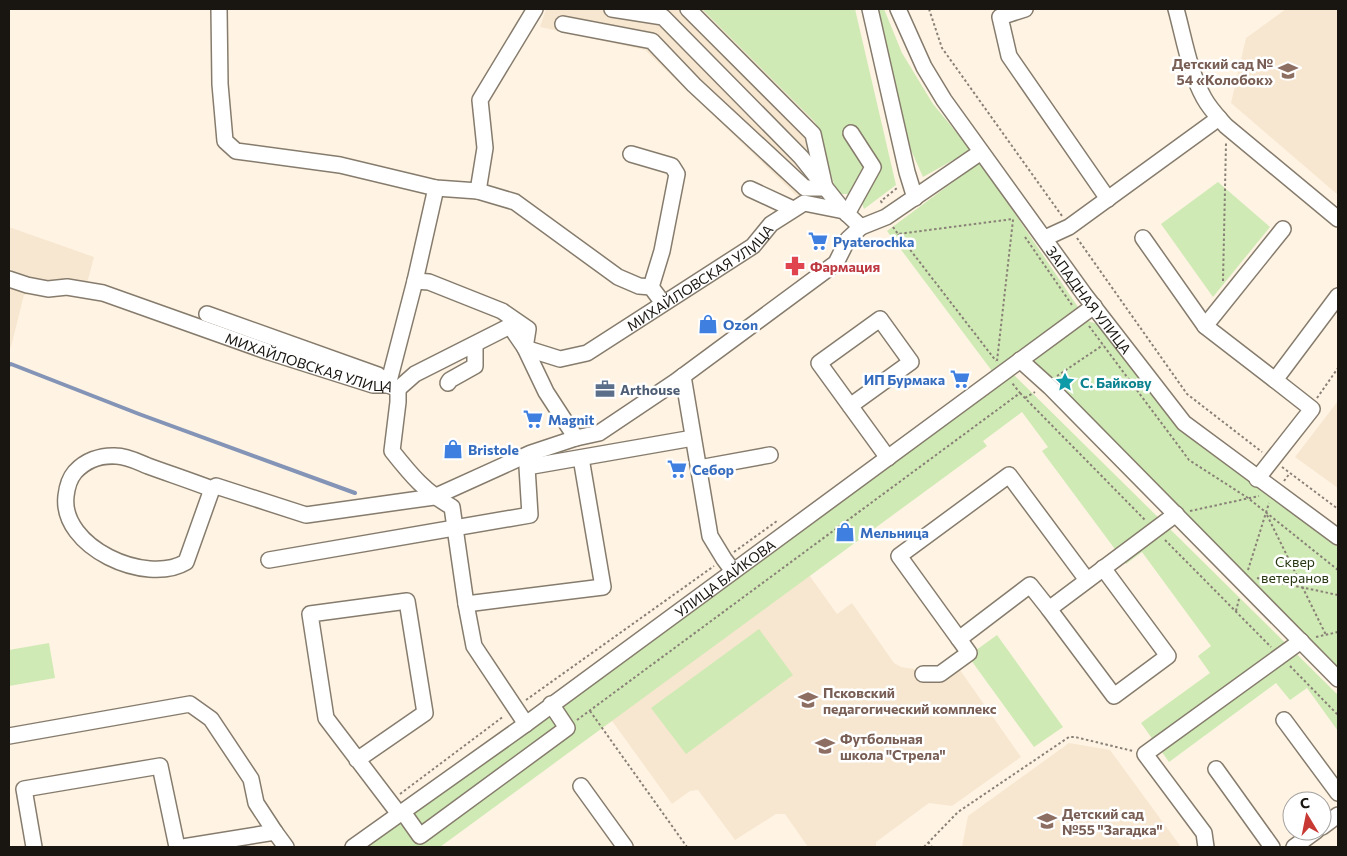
<svg xmlns="http://www.w3.org/2000/svg" width="1347" height="856" font-family="Commissioner,sans-serif">
<rect width="100%" height="100%" fill="#fff3e3"/>
<g fill="#f7e7d0">
<path d="M546,9H702L815,122L837,194L797,196L645,50L540,27Z"/>
<path d="M1286,9H1338V195L1231,103L1246,38Z"/>
<path d="M9,227L94,257L85,291L69,288L24,295L11,347L9,348Z"/>
<path d="M1338,401V488L1295,457Z"/>
<path d="M807,572L837,614L852,603L894,663L901,667L921,670V680L942,682L960,670L1021,757L952,806L929,803L876,842V847H808L785,814H776L735,840L698,790L690,791L672,804L610,718Z"/>
<path d="M1069,743L1110,750L1181,847H962L968,816Z"/>
</g>
<g fill="#cfeab4">
<path d="M702,9H855L896,185L864,209L859,194H837L815,122Z"/>
<path d="M877,9H884L902,53L933,104L971,150L923,177L911,150Z"/>
<path d="M980,162L1078,307L992,371L887,231Z"/>
<path d="M1218,182L1270,227L1213,297L1161,224Z"/>
<path d="M1088,321L1104,326L1184,433L1338,547V673L1033,366L1037,357Z"/>
<path d="M1013,374L1338,695V731L1307,688L1290,700L1276,683L1169,762L1141,723L1210,673L1198,656L1211,646L1142,552L1126,564L1042,451L1048,447L1022,412L983,441L987,446L440,847H364Z"/>
<path d="M759,629L793,675L686,754L651,708Z"/>
<path d="M997,635L1063,727L1034,747L968,656Z"/>
<path d="M49,643L55,678L9,686V650Z"/>
</g>
<g fill="none" stroke-linecap="round" stroke-linejoin="round">
<path stroke="#8394b6" stroke-width="4" d="M9,365L11,364L139,414L355,493"/>
<defs>
<g id="minor">
<path d="M219,9L220,84L225,141L236,151L340,165L436,188L478,191L515,202L618,277L639,286L651,287L663,303"/>
<path d="M612,9L663,17L801,157L844,211"/>
<path d="M870,9L907,172L915,198"/>
<path id="s1" d="M898,9L924,67L944,100L1084,294L1184,423L1338,537"/>
<path d="M1025,9L1000,17L1009,56L1108,199"/>
<path d="M1176,9C1184,38 1189,71 1204,98C1210,109 1218,117 1226,126L1338,219"/>
<path d="M563,24L652,41L694,85L805,188H825L813,134L688,9"/>
<path d="M631,154L672,166L677,174L662,251L651,287"/>
<path d="M750,189L793,209"/>
<path d="M478,191L485,148L480,100L535,9"/>
<path d="M847,214L873,167L851,133"/>
<path d="M1045,238L1069,227L1219,118"/>
<path d="M1143,238L1205,326L1275,380"/>
<path id="s2" d="M9,279L27,285L48,289L67,287L103,293L269,352L373,385H388L398,389"/>
<path d="M415,281L429,282L502,311L528,329L525,348L546,392L576,438"/>
<path d="M207,314L378,375L388,385"/>
<path d="M1205,326L1283,229"/>
<path d="M1020,360L1050,387L1338,679"/>
<path d="M683,376L710,536L724,559L733,571"/>
<path d="M448,383L450,380L475,366V345"/>
<path d="M388,385L415,281L436,188"/>
<path id="s3" d="M398,389L415,374L510,326L525,348L560,359L587,353L753,246L771,224L804,203L844,211L861,227"/>
<path d="M398,389V402L392,451C411,475 425,492 452,507L466,604L474,646L526,724"/>
<path d="M850,406L911,362L880,319L819,363L888,458"/>
<path d="M699,468L770,455"/>
<path d="M1257,479L1312,409L1275,380L1338,296"/>
<path d="M212,489L186,562C146,586 60,547 66,496C67,487 69,479 75,472C85,461 100,455 116,456C127,456 138,462 148,466C170,474 191,481 212,489L216,486L306,515L434,497L531,453L576,438L599,433L675,382L836,263L848,239L861,227L886,217L981,152"/>
<path d="M269,560L530,515L527,467L693,438"/>
<path d="M466,604L603,587L581,458"/>
<path d="M1049,609L1114,696L1168,656L1103,568"/>
<path d="M959,639L899,556L1009,475L1087,580"/>
<path d="M923,674H940L969,653L959,639L1030,585L1049,609L1176,514"/>
<path d="M1284,720L1338,793"/>
<path d="M9,736L190,704L211,719L251,779L256,803L275,832"/>
<path d="M357,760L425,713L407,601L310,614L326,718L399,814"/>
<path d="M1216,769L1272,847"/>
<path d="M581,786L625,847"/>
<path d="M403,812L420,836L567,728L551,704"/>
<path d="M1322,827L1338,815"/>
<path d="M34,847L24,789L160,766L177,847"/>
<path d="M183,847L275,832L286,847"/>
<path id="s4" d="M353,847L526,724L1094,306"/>
<path d="M1206,847L1204,833L1145,754L1301,641"/>
<path d="M1294,847L1316,831"/>
</g>
</defs>
<use href="#minor" stroke="#867c6d" stroke-width="18"/>
<g stroke="#898177" stroke-width="2" stroke-dasharray="2.5 2.5" stroke-linecap="butt">
<path d="M929,9L942,48L1062,216"/>
<path d="M882,203L881,201L897,188"/>
<path d="M893,227L898,234L1013,219V220"/>
<path d="M898,234L996,361"/>
<path d="M1025,237L1072,305"/>
<path d="M1077,238L1187,394L1262,452"/>
<path d="M1223,281L1226,143"/>
<path d="M1089,326L1189,460L1248,498L1338,570"/>
<path d="M997,361L1013,220"/>
<path d="M1057,376L1103,345"/>
<path d="M1020,393L1146,521"/>
<path d="M1025,398L1035,392"/>
<path d="M1317,398L1338,368"/>
<path d="M1282,467L1338,509"/>
<path d="M1284,481L1290,473"/>
<path d="M1190,511L1259,496"/>
<path d="M1267,515L1326,635"/>
<path d="M1165,540L1271,647"/>
<path d="M734,552L777,521"/>
<path d="M1248,570L1269,503"/>
<path d="M1257,578L1338,595"/>
<path d="M1236,611L1239,599"/>
<path d="M1316,637L1338,632"/>
<path d="M1290,666L1338,715"/>
<path d="M526,700L714,566"/>
<path d="M590,711L687,847"/>
<path d="M577,720L1020,393L1012,383"/>
<path d="M400,794L504,716"/>
<path d="M928,842L932,847"/>
<path d="M924,847L958,812L1069,737H1075L1133,751"/>
</g>
<use href="#minor" stroke="#fff" stroke-width="15"/>
</g>
<defs>
<symbol id="school-bare" viewBox="-9 -9 18 18"><path d="M0-5L7-2L0 1L-7-2ZM-4 1L0 2.5L4 1V4Q0 6-4 4Z" fill="#8d6e63" stroke="#fff" stroke-width="2.5" paint-order="stroke"/></symbol>
<symbol id="supermarket-bare" viewBox="-9 -9 18 18"><path d="M-6-5.5h2.5l.6 2H6L4.5 2H-2.5L-4.4-4H-6ZM-1.5 3.2a1.3 1.3 0 1 0 .1 0ZM3 3.2a1.3 1.3 0 1 0 .1 0Z" fill="#3f7fe0" stroke="#fff" stroke-width="2.5" paint-order="stroke"/></symbol>
<symbol id="pharmacy-bare" viewBox="-9 -9 18 18"><path d="M-2-6h4v4h4v4h-4v4h-4v-4h-4v-4h4Z" fill="#e0444e" stroke="#fff" stroke-width="2.5" paint-order="stroke"/></symbol>
<symbol id="shop-bare" viewBox="-9 -9 18 18"><path d="M-5-2.5h2.3a2.7 3.5 0 0 1 5.4 0H5L5.5 6h-11ZM-1.5-2.5h3a1.5 2.3 0 0 0-3 0Z" fill="#3f7fe0" stroke="#fff" stroke-width="2.5" paint-order="stroke"/></symbol>
<symbol id="sight-bare" viewBox="-9 -9 18 18"><path d="M0-6L1.8-2.2L6-1.7L2.9 1.2L3.7 5.4L0 3.3L-3.7 5.4L-2.9 1.2L-6-1.7L-1.8-2.2Z" fill="#0f9aa8" stroke="#fff" stroke-width="2.5" paint-order="stroke"/></symbol>
<symbol id="office-bare" viewBox="-9 -9 18 18"><path d="M-6-3h4V-5.5h4V-3h4V5H-6ZM-1-4.5V-3h2v-1.5ZM-6 0V1H6V0Z" fill="#5c6f8a" stroke="#fff" stroke-width="2.5" paint-order="stroke"/></symbol>
</defs>
<g fill-rule="evenodd">
<use href="#school-bare" x="1274" y="57" width="28" height="28"/>
<use href="#supermarket-bare" x="804" y="227" width="28" height="28"/>
<use href="#pharmacy-bare" x="781" y="252" width="28" height="28"/>
<use href="#shop-bare" x="694" y="310" width="28" height="28"/>
<use href="#supermarket-bare" x="946" y="365" width="28" height="28"/>
<use href="#sight-bare" x="1051" y="368" width="28" height="28"/>
<use href="#office-bare" x="591" y="375" width="28" height="28"/>
<use href="#supermarket-bare" x="519" y="405" width="28" height="28"/>
<use href="#shop-bare" x="439" y="435" width="28" height="28"/>
<use href="#supermarket-bare" x="663" y="455" width="28" height="28"/>
<use href="#shop-bare" x="831" y="518" width="28" height="28"/>
<use href="#school-bare" x="794" y="686" width="28" height="28"/>
<use href="#school-bare" x="811" y="732" width="28" height="28"/>
<use href="#school-bare" x="1033" y="807" width="28" height="28"/>
</g>
<g text-anchor="middle" dominant-baseline="central" stroke-width="5" stroke-linejoin="round" paint-order="stroke">
<g font-size="14" font-weight="bold" fill="#785e54" stroke="#fff" text-anchor="start">
<text x="1273" y="63" text-anchor="end">Детский сад №<tspan x="1273" dy="16">54 «Колобок»</tspan></text>
<text x="823" y="692">Псковский<tspan x="823" dy="16">педагогический комплекс</tspan></text>
<text x="840" y="738">Футбольная<tspan x="840" dy="16">школа "Стрела"</tspan></text>
<text x="1062" y="813">Детский сад<tspan x="1062" dy="16">№55 "Загадка"</tspan></text>
</g>
<g font-size="14" font-weight="bold" fill="#366cbe" stroke="#fff" text-anchor="start">
<text x="833" y="241">Pyaterochka</text>
<text x="723" y="324">Ozon</text>
<text x="945" y="379" text-anchor="end">ИП Бурмака</text>
<text x="548" y="419">Magnit</text>
<text x="468" y="449">Bristole</text>
<text x="692" y="469">Себор</text>
<text x="860" y="532">Мельница</text>
</g>
<g font-size="14" font-weight="bold" fill="#be3a42" stroke="#fff" text-anchor="start">
<text x="810" y="266">Фармация</text>
</g>
<g font-size="14" fill="#191510" stroke="#fff">
<text stroke="none"><textPath href="#s3" startOffset="356">МИХАЙЛОВСКАЯ УЛИЦА</textPath></text>
<text stroke="none"><textPath href="#s1" startOffset="349">ЗАПАДНАЯ УЛИЦА</textPath></text>
<text stroke="none"><textPath href="#s2" startOffset="314">МИХАЙЛОВСКАЯ УЛИЦА</textPath></text>
<text stroke="none"><textPath href="#s4" startOffset="459">УЛИЦА БАЙКОВА</textPath></text>
</g>
<g font-size="14" font-weight="bold" fill="#0d838f" stroke="#fff" text-anchor="start">
<text x="1080" y="382">С. Байкову</text>
</g>
<g font-size="14" font-weight="bold" fill="#4e5e75" stroke="#fff" text-anchor="start">
<text x="620" y="389">Arthouse</text>
</g>
<g font-size="14" fill="#273812" stroke="#fff">
<text x="1295" y="561">Сквер<tspan x="1295" dy="16">ветеранов</tspan></text>
</g>
</g>
<rect width="1347" height="856" fill="none" stroke="#191510" stroke-width="20"/>
<g transform="translate(1307 816) rotate(350)"><circle r="24" fill="#ffffff" stroke="#a3a19f"/>
<path d="M0-4L9 19L0 12L-9 19Z" fill="#c73932"/>
<text y="-8" font-size="14" font-weight="bold" text-anchor="middle" fill="#191510">С</text>
</g>
</svg>
